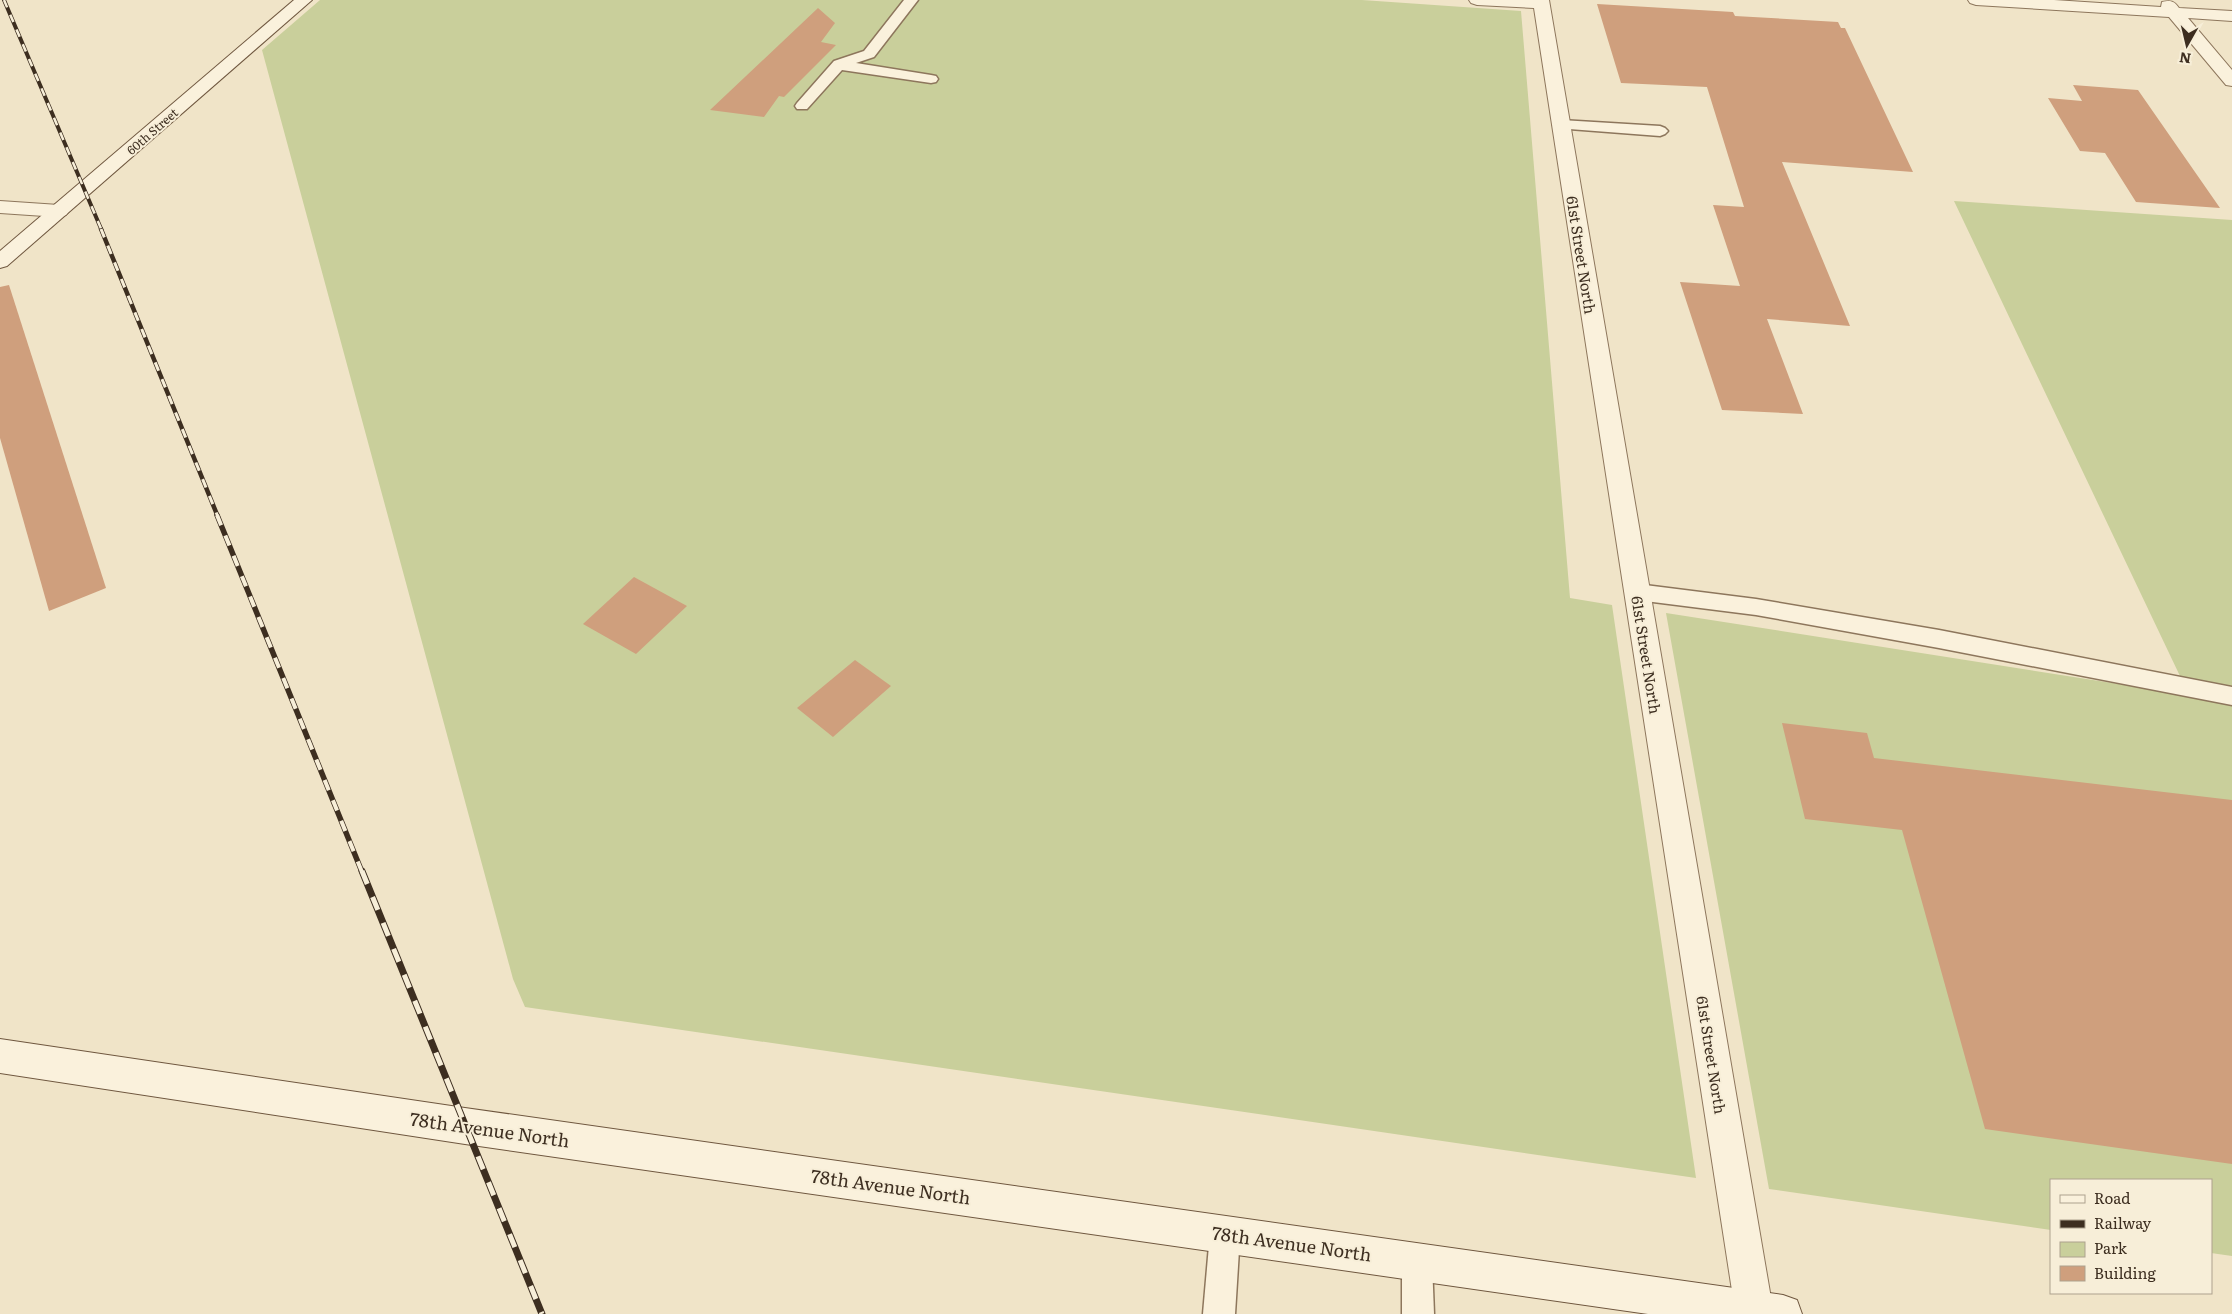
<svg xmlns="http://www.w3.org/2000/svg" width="2232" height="1314" font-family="Literata,serif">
<rect width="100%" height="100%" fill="#f0e4c8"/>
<g fill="#c9cf9b">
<path d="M320,0H1362L1521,11L1570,598L1612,605L1696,1178L525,1007L513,979L262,50Z"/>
<path d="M1954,201L2232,220V1256L2211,1253V1180H2051V1230L1769,1189L1666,613L2189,695Z"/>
</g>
<g fill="#cf9f7d">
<path d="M1597,4L1733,12L1735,16L1838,22L1841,28H1845L1913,172L1782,162L1850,326L1767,319L1803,414L1722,410L1680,282L1740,286L1713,205L1744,207L1707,87L1621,83Z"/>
<path d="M818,8L835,23L821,42L836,45L784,97L779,96L764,117L710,110Z"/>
<path d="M2073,85L2138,90L2220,208L2136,202L2105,153L2080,151L2048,98L2082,101Z"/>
<path d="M9,285L106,588L49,611L0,438V287Z"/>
<path d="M634,577L687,606L636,654L583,624Z"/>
<path d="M855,660L891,686L833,737L797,708Z"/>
<path d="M1782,723L1867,733L1874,758L2232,800V1164L1985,1129L1902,830L1805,819Z"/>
</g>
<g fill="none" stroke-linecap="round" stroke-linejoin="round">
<defs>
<g id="lane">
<path d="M904,0H918L874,57L856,63L931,75L936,76L938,79L936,82L931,83L842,70L807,109H797L795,106L797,103L834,61L864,51Z"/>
<path d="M1561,120L1660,126L1665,128L1668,131L1665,134L1660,136L1556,128L1553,125L1556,122Z"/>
<path d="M1637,584L1756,599L1939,630L2232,687V705L1939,648L1756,615L1637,600L1629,598L1626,592L1629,586Z"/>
<path d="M1225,1219L1236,1223L1240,1234L1235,1314H1203L1210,1234L1214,1223Z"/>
<path d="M1417,1247L1428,1251L1432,1262L1434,1314H1402V1262L1406,1251Z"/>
</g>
<g id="street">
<path d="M1469,0H1549L1773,1310L1772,1314H1736L1735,1310L1534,8L1477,5L1471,3Z"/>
<path d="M1968,0H2054L2161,7L2162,2C2171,0 2174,1 2179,8L2232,11V21L2188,18L2232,70V86L2226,85L2169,17L1976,5L1970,3Z"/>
<path d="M0,201L59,205L66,207L69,211L66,215L59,217L0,213Z"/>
</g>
<g id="secondary">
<path d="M294,0H312L7,266L0,268V251Z"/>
<path d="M0,1039L465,1108L1783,1295L1797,1300L1802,1314H1648L465,1144L0,1073Z"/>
</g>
</defs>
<use href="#lane" stroke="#8d765c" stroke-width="3"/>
<use href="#street" stroke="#8d765c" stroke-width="2"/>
<use href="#secondary" stroke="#6f573f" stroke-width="2"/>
<use href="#lane" fill="#faf1dc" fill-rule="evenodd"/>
<use href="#street" fill="#faf1dc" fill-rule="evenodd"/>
<use href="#secondary" fill="#faf1dc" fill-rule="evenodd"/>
<defs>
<path id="rail-far3" d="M4,0L102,231"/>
<path id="rail-far2" d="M101,229L218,517"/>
<path id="rail-far1" d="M217,515L362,872"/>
<path id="rail" d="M362,871L542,1314"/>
</defs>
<use href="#rail-far3" stroke="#3d2e20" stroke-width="4"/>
<use href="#rail-far2" stroke="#3d2e20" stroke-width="4.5"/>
<use href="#rail-far1" stroke="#3d2e20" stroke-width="5.5"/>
<use href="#rail" stroke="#3d2e20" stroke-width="7"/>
<use href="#rail-far3" stroke="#f7eed8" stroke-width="2.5" stroke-dasharray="8" stroke-linecap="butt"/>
<use href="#rail-far2" stroke="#f7eed8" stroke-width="3" stroke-dasharray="9" stroke-linecap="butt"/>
<use href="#rail-far1" stroke="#f7eed8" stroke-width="4" stroke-dasharray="11" stroke-linecap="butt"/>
<use href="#rail" stroke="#f7eed8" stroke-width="5" stroke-dasharray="14" stroke-linecap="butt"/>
</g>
<g text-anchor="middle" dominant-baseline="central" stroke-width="4" stroke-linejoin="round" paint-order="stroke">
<g font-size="12" fill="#3d2e20" stroke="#f7eed8">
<text transform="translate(152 131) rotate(-41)">60th Street</text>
</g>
<g font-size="15" fill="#3d2e20" stroke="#f7eed8">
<text transform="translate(1582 255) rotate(81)">61st Street North</text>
<text transform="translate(1647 655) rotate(81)">61st Street North</text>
<text transform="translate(1712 1055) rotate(81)">61st Street North</text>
</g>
<g font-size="18" fill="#3d2e20" stroke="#f7eed8">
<text transform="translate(490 1129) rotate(8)">78th Avenue North</text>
<text transform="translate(891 1186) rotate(8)">78th Avenue North</text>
<text transform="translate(1292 1243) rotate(8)">78th Avenue North</text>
</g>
</g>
<rect x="2050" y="1179" width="162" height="115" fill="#f7eed8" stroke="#ada18e"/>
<rect x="2060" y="1195" width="25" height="8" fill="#faf1dc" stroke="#ada18e"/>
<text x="2094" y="1204" font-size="15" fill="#3d2e20">Road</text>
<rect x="2060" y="1220" width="25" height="8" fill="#3d2e20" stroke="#ada18e"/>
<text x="2094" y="1229" font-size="15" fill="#3d2e20">Railway</text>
<rect x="2060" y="1242" width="25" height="15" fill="#c9cf9b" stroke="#ada18e"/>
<text x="2094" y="1254" font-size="15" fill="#3d2e20">Park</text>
<rect x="2060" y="1266" width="25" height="15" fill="#cf9f7d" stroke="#ada18e"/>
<text x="2094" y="1279" font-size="15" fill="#3d2e20">Building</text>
<g transform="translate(2187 45) rotate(188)" stroke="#f7eed8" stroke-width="4" paint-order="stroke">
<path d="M0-4L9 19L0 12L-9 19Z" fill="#3d2e20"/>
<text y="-8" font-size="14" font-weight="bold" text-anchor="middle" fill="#3d2e20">N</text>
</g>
</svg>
